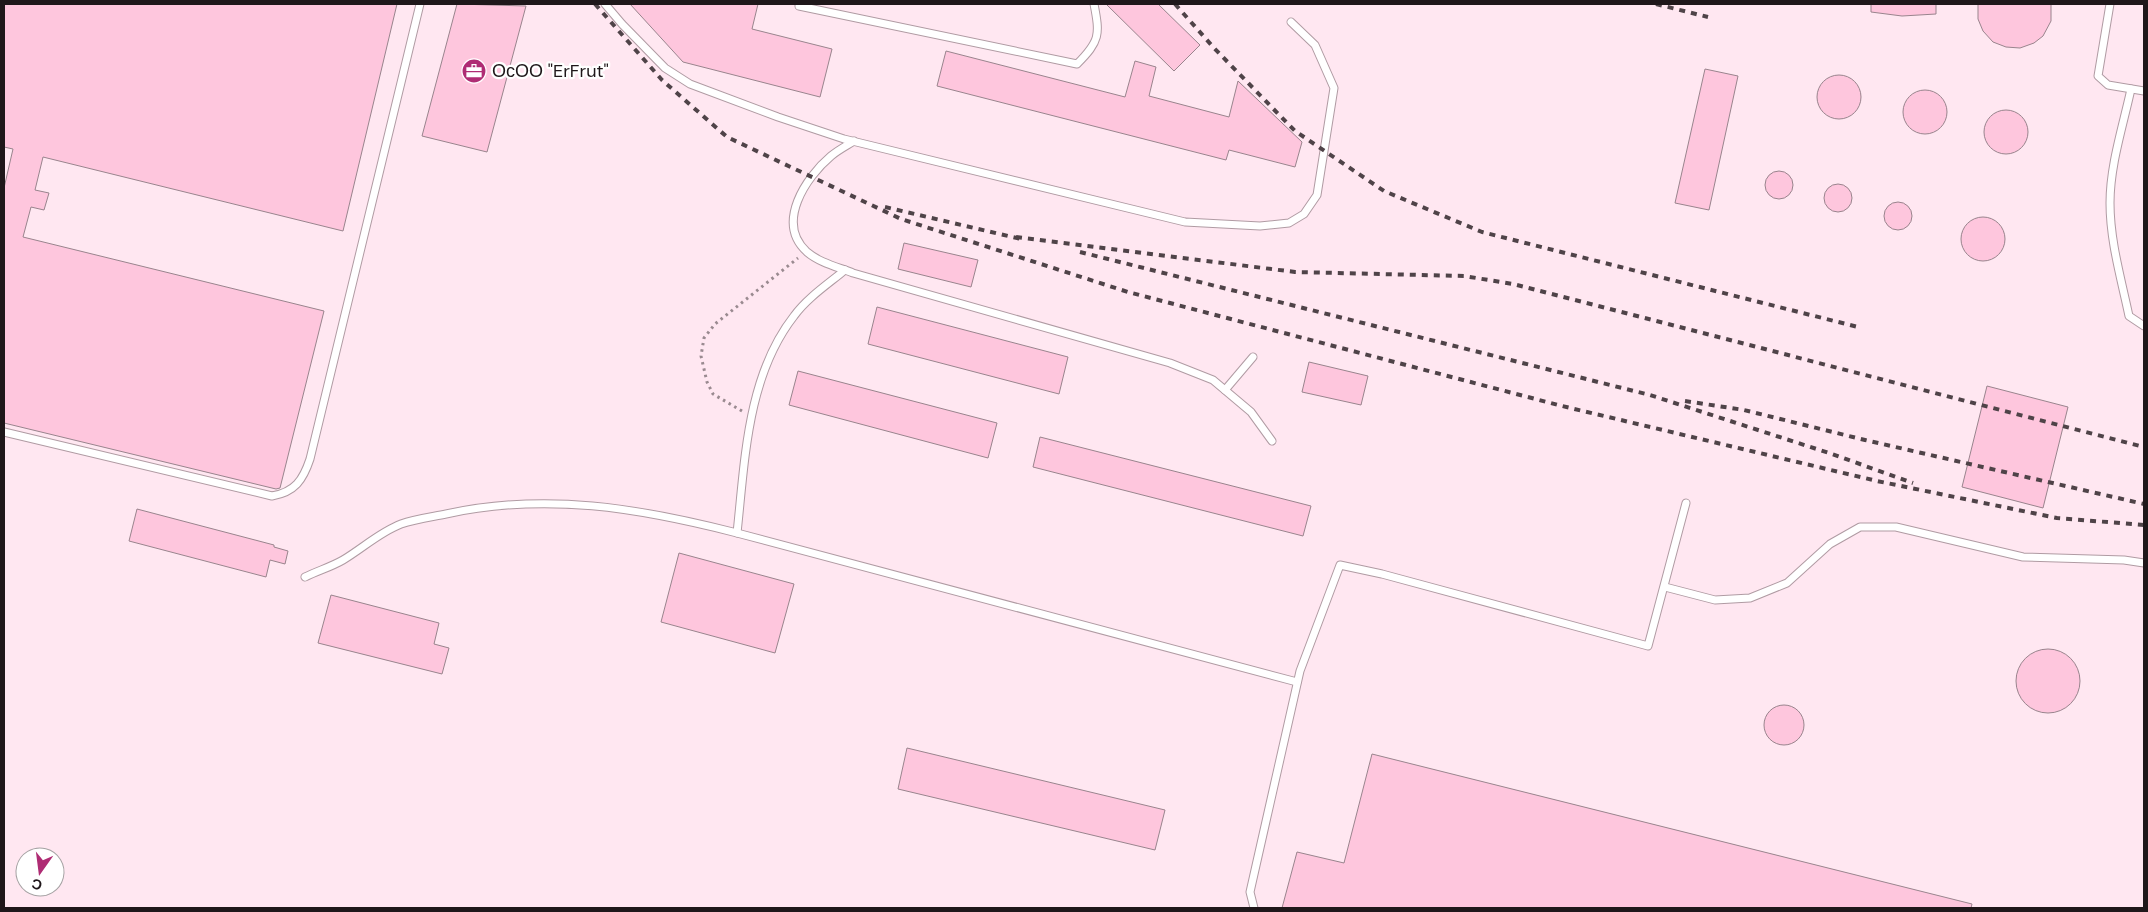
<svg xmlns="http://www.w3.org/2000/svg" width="2148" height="912" font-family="'DM Sans',sans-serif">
<rect width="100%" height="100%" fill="#ffe7f1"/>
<g fill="#fec6dd" stroke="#99848d">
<path d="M4,4H397L343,231L43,157L35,190L49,193L44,210L31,207L23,237L324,311L280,488L276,489L4,423V188L13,149L4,147Z"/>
<path d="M457,4L526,6L487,152L422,136Z"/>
<path d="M630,4H758L752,29L832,49L820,97L683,62Z"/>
<path d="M1106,4H1158L1200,45L1174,71Z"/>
<path d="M1871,4H1936V14L1902,16L1871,12Z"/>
<path d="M1978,4H2051V21L2043,36L2034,43L2020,48L2006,47L1993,42L1983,31L1978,19Z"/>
<path d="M946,51L1125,97L1135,61L1156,67L1149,96L1229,117L1238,81L1302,142L1295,167L1229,150L1226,160L937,86Z"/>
<path d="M1705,69L1738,76L1709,210L1675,203Z"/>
<circle cx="1839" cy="97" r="22"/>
<circle cx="1925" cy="112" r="22"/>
<circle cx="2006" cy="132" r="22"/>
<circle cx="1779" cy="185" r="14"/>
<circle cx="1838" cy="198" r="14"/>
<circle cx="1898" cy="216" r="14"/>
<circle cx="1983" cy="239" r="22"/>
<path d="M904,243L978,260L971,287L898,269Z"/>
<path d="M877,307L1068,357L1059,394L868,344Z"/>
<path d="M1309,362L1368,376L1361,405L1302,392Z"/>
<path d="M798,371L997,423L988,458L789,405Z"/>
<path d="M1987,386L2068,407L2043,508L1962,487Z"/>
<path d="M1040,437L1311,506L1303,536L1033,467Z"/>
<path d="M137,509L274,545V547L288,551L285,564L270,560L266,577L129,541Z"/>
<path d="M679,553L794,584L775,653L661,622Z"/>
<path d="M331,595L439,623L434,644L449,648L442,674L318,643Z"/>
<circle cx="2048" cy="681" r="32"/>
<circle cx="1784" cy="725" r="20"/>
<path d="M907,748L1165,810L1155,850L898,789Z"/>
<path d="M1372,754L1972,904L1971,908H1282L1297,852L1344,863Z"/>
</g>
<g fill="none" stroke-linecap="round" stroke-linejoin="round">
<defs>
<g id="lane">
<path d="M605,4L622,24L665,68L690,84L778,117L844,139L1185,222L1260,226L1289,223L1304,214L1317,195L1334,88L1315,45L1291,22"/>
<path d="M2110,4L2098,76L2108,85L2144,91"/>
<path d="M799,6L1077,64C1100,41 1100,35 1094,4"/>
<path d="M2131,89C2123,126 2110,165 2110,203C2110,241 2121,278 2129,316L2144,326"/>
<path d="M854,141C846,146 838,150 831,156C806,177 775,223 807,252C820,263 838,267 853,273L1170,363L1213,380L1251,412L1272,441"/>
<path d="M1225,390L1253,357"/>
<path d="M4,432L272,496C295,492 303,480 310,459L420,4"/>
<path d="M737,533L1297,682"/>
<path d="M305,577C317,571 331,567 343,560C363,548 380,532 401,524C415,519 431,517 446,514C546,492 639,508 737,533C745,460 747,376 794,316C807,298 828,284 845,270"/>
<path d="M1665,587L1715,600L1750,598L1787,583L1830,544L1860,527H1896L2023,557L2124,560L2144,563"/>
<path d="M1254,908L1250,892L1300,671L1340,565L1382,574L1648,646L1686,503"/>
</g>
</defs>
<use href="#lane" stroke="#b09ba3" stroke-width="9"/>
<path stroke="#9a8a90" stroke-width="3" stroke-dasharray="2.5 4" stroke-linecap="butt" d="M742,411L713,394L707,382L701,356L704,338L715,324L798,258"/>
<use href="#lane" stroke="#fff" stroke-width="7"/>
<g stroke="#4f4348" stroke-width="4" stroke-dasharray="6 6" stroke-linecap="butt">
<path d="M595,4L662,80L727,137L901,219L1128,292L1562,406L1877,481L2057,518L2144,525"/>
<path d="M1175,4L1214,48L1295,131L1384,191L1482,232L1858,327"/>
<path d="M1656,4L1708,17"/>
<path d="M885,207L1021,239"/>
<path d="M1016,237L1295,272L1464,276L1513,284L2144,447"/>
<path d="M1080,252L1650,395L1829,453L1913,483"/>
<path d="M1685,401L1744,410L1865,440L2144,504"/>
</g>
</g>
<defs>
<symbol id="office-disc" viewBox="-11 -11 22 22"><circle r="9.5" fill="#af2c74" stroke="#fff"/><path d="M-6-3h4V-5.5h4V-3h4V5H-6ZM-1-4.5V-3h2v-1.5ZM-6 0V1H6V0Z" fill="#fff"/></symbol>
</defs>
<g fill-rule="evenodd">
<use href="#office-disc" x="460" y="57" width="28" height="28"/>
</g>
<g text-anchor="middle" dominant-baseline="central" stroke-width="4.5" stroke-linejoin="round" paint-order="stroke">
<g font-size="18" fill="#1f171a" stroke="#fff" text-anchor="start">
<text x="492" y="71">ОсОО "ErFrut"</text>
</g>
</g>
<rect width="2148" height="912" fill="none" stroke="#1f171a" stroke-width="10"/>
<g transform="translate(40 872) rotate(194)"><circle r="24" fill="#ffffff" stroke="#a5a2a3"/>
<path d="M0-4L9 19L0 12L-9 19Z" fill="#af2c74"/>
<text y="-8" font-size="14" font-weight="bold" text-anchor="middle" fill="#1f171a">С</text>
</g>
</svg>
